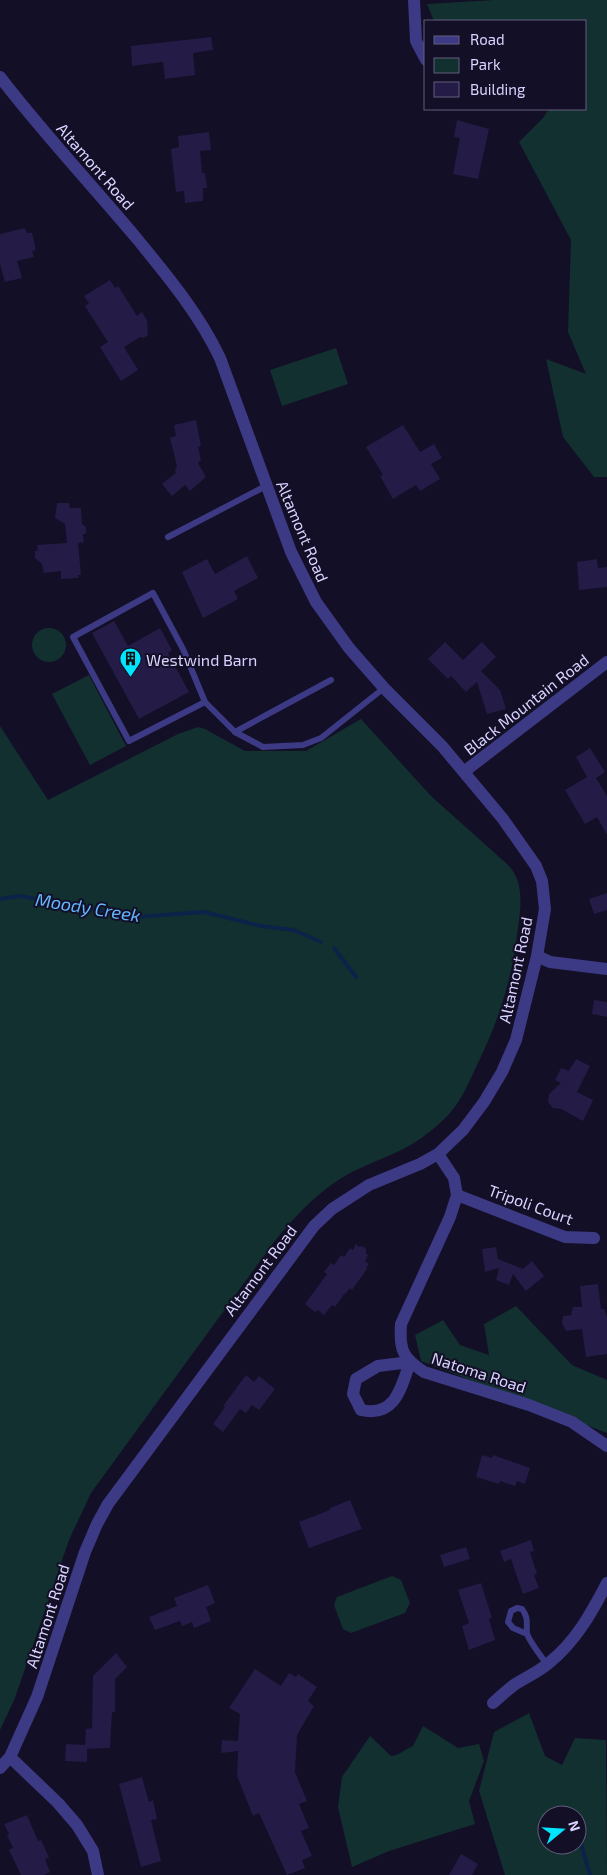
<svg xmlns="http://www.w3.org/2000/svg" width="607" height="1875" font-family="'Exo 2',sans-serif">
<rect width="100%" height="100%" fill="#130f26"/>
<g fill="#12302f" fill-rule="evenodd">
<path d="M494,0H607V477H594L563,437L546,359L586,374L568,332L571,240L519,142L543,118L549,109H586V21H524V20L434,21L427,4Z"/>
<path d="M336,348L348,384L282,406L270,370Z"/>
<circle cx="49" cy="645" r="17"/>
<path d="M89,675L126,746L90,765L52,694Z"/>
<path d="M361,719L431,796L507,864C528,884 519,917 516,943C509,989 497,1024 477,1065C469,1082 462,1100 449,1114C439,1125 426,1135 414,1143C394,1155 372,1162 352,1172C320,1189 296,1215 274,1242L91,1493L69,1540L15,1698L0,1730V726L48,800L178,734L198,727L205,729L245,751H306Z"/>
<path d="M516,1306L572,1365L607,1380V1433L421,1361L415,1335L443,1320L460,1345L489,1355L484,1324Z"/>
<path d="M392,1576L401,1580L410,1603L405,1613L351,1633L343,1629L334,1605L337,1597Z"/>
<path d="M529,1713L545,1756L562,1765L575,1738L606,1740L607,1875H505L479,1791L494,1732ZM547,1815H577V1845H547Z"/>
<path d="M423,1726L458,1748L479,1744L484,1761L469,1801L475,1824L389,1851L352,1867L338,1807L342,1777L370,1736L391,1756C400,1755 405,1749 413,1746Z"/>
</g>
<g fill="none" stroke-linecap="round" stroke-linejoin="round">
<g stroke="#0c2248" stroke-width="4">
<path d="M0,899L20,896L136,917L204,912L261,926L294,930L321,942"/>
<path d="M334,948L356,977"/>
<path d="M579,1837L590,1875"/>
</g>
</g>
<g fill="#241b47">
<path d="M211,37L213,50L193,53L195,75L165,79L163,62L132,66L131,46Z"/>
<path d="M457,120L489,129L478,179L453,174L460,138L454,137Z"/>
<path d="M209,132L211,150L200,151L202,173H205L207,188H203V201L185,203L184,191L176,192L171,149L179,147L178,136Z"/>
<path d="M25,228L27,233H32L36,250L32,251L34,257L17,261L22,278L5,282L0,264V234Z"/>
<path d="M110,280L115,288L118,286L137,316L142,312L147,320L148,335L144,338L140,337L124,347L138,370L121,381L100,347L108,342L85,306L89,303L84,296Z"/>
<path d="M196,420L201,446L198,447L201,460L198,463L206,477L190,491L185,485L172,496L162,484L176,473L175,470L177,466L170,438L176,436L174,425Z"/>
<path d="M403,425L420,452L434,444L442,458L431,464L440,479L420,491L416,485L393,499L380,476L383,475L366,447Z"/>
<path d="M57,503H69L70,508H81L82,524L86,527V534H83L84,542L78,543L81,575H78V578L61,579V571L44,573L42,564L35,558V551L38,550L37,545L67,543L65,524L55,518Z"/>
<path d="M247,556L258,578L234,591L238,599L203,618L182,572L207,559L215,574Z"/>
<path d="M597,559L598,568L607,567V587L579,590L577,562Z"/>
<path d="M114,621L128,646L160,628L172,650L168,653L189,692L139,719L92,633Z"/>
<path d="M445,642L463,660L482,642L496,657L481,671L500,690L506,709L487,714L477,682L466,692L451,676L448,679L428,659Z"/>
<path d="M590,748L605,772L596,778L607,796V835L597,817L585,824L565,790L587,777L576,757Z"/>
<path d="M607,893V910L594,914L589,899Z"/>
<path d="M594,1000L607,1002V1017L592,1014Z"/>
<path d="M576,1059L590,1066L577,1092L593,1100L583,1121L561,1109L553,1108L548,1102L549,1094L561,1083L555,1080L561,1068L569,1071Z"/>
<path d="M356,1244L359,1247L362,1246L366,1249V1254L368,1255L365,1261L369,1264L366,1268L367,1269L352,1290L350,1288L345,1294H344L335,1307L332,1305L324,1315L318,1310L315,1312L305,1304L327,1274L324,1272L331,1263L334,1265L341,1255L344,1257L350,1248L353,1250Z"/>
<path d="M496,1247L498,1259L523,1269L532,1261L544,1276L526,1291L513,1274L509,1285L496,1280L499,1268L485,1272L482,1249Z"/>
<path d="M598,1284L601,1309H604L607,1317V1354L586,1357L582,1329L566,1331L562,1323L563,1316L571,1315L573,1307H582L580,1286Z"/>
<path d="M246,1375L254,1382L259,1376L275,1389L259,1410L252,1405L246,1413L240,1409L223,1432L213,1424L225,1407L223,1406Z"/>
<path d="M482,1455L492,1458L493,1455L530,1468L525,1484L517,1481L515,1486L500,1481L499,1484L476,1477Z"/>
<path d="M350,1500L362,1529L309,1548L299,1522L330,1510V1508Z"/>
<path d="M531,1540L534,1551L530,1552L537,1574L534,1575L539,1588L523,1594L511,1559L504,1562L500,1551Z"/>
<path d="M466,1547L470,1559L444,1567L440,1555Z"/>
<path d="M481,1583L492,1618L489,1619L495,1640L469,1650L462,1626L469,1623L458,1590Z"/>
<path d="M208,1585L215,1603L206,1607L211,1621L194,1628L192,1622L182,1626L180,1621L155,1630L149,1617L177,1606L174,1598Z"/>
<path d="M116,1653L127,1667L115,1679V1712H112L110,1748L87,1749V1762L65,1761L66,1744L85,1745L86,1729L92,1728L93,1676Z"/>
<path d="M255,1669L281,1686L289,1673L296,1677L298,1674L317,1687L308,1701L314,1706L297,1735L295,1772L307,1801L299,1804L309,1828L301,1831L312,1856L302,1860L305,1868L287,1875L259,1813L253,1816L237,1776L238,1751L221,1753L222,1740L238,1741L240,1714L229,1708Z"/>
<path d="M142,1777L149,1802L153,1800L157,1819L151,1820L161,1861L141,1867L119,1784Z"/>
<path d="M27,1815L38,1841L41,1840L49,1857L45,1859L50,1872L44,1875H21L9,1850L13,1848L7,1835L9,1834L4,1824Z"/>
<path d="M461,1854L478,1864L472,1875H449Z"/>
</g>
<g fill="none" stroke-linecap="round" stroke-linejoin="round">
<g stroke="#3d3a85" stroke-width="6">
<path d="M168,537L266,486"/>
<path d="M205,702L129,741L73,637L153,593L183,649L205,702L235,732L263,747L303,745L321,738L384,688"/>
<path d="M235,732L331,680"/>
<path d="M527,1634L513,1628L508,1622L511,1611L517,1608L522,1609C529,1618 526,1623 527,1633C528,1640 542,1657 547,1665"/>
</g>
<g stroke="#3d3a85" stroke-width="12">
<path d="M414,0L416,41L426,60"/>
<path d="M0,77C43,133 92,185 138,240C169,278 199,314 220,358L291,552L316,602L349,648L384,688L442,746L503,819L536,866L542,881L545,909L537,956L516,1040L502,1072L484,1102L463,1130L438,1154L420,1164L369,1185L332,1209L314,1226L108,1504L97,1524L85,1552L37,1697L10,1757L0,1768"/>
<path d="M465,771L607,662"/>
<path d="M537,956L550,962L607,969"/>
<path d="M438,1154L454,1178L457,1195L450,1217L401,1324C399,1350 403,1358 424,1372L529,1405L572,1422L607,1446"/>
<path d="M457,1195L565,1237L594,1238"/>
<path d="M410,1362C401,1388 395,1418 361,1410L353,1394L356,1379L378,1366Z"/>
<path d="M493,1703C500,1697 507,1690 514,1685C526,1677 539,1672 550,1662C576,1641 592,1612 607,1583"/>
<path d="M10,1757L58,1803L77,1825L93,1851L98,1875"/>
</g>
</g>
<defs>
<symbol id="building-pin" viewBox="-11 -11 22 30"><path d="M0 17L-7.5 6A9.5 9.5 0 1 1 7.5 6Z" fill="#00e5ff" stroke="#130f26"/><path d="M-4-6H4V6H1V3H-1V6H-4ZM-2.5-4.3h1.7v1.8h-1.7ZM.8-4.3h1.7v1.8H.8ZM-2.5-1h1.7V.8h-1.7ZM.8-1h1.7V.8H.8Z" fill="#111"/></symbol>
</defs>
<g fill-rule="evenodd">
<use href="#building-pin" x="118" y="646" width="25" height="34"/>
</g>
<g text-anchor="middle" dominant-baseline="central" stroke-width="4" stroke-linejoin="round" paint-order="stroke">
<g font-size="16" fill="#d9d4ff" stroke="#130f26">
<text transform="translate(96 166) rotate(49)">Altamont Road</text>
<text transform="translate(303 531) rotate(67)">Altamont Road</text>
<text transform="translate(526 704) rotate(-38)">Black Mountain Road</text>
<text transform="translate(515 970) rotate(-78)">Altamont Road</text>
<text transform="translate(531 1204) rotate(20)">Tripoli Court</text>
<text transform="translate(260 1270) rotate(-53)">Altamont Road</text>
<text transform="translate(479 1372) rotate(18)">Natoma Road</text>
<text transform="translate(47 1616) rotate(-72)">Altamont Road</text>
</g>
<g font-size="16" fill="#d9d4ff" stroke="#130f26" text-anchor="start">
<text x="146" y="659">Westwind Barn</text>
</g>
<g font-size="18" font-style="italic" fill="#62b6ff" stroke="#130f26">
<text transform="translate(88 907) rotate(9)">Moody Creek</text>
</g>
</g>
<rect x="424" y="20" width="162" height="90" fill="#130f26" stroke="#625e7d"/>
<rect x="434" y="36" width="25" height="8" fill="#3d3a85" stroke="#625e7d"/>
<text x="470" y="45" font-size="15" fill="#d9d4ff">Road</text>
<rect x="434" y="58" width="25" height="15" fill="#12302f" stroke="#625e7d"/>
<text x="470" y="70" font-size="15" fill="#d9d4ff">Park</text>
<rect x="434" y="82" width="25" height="15" fill="#241b47" stroke="#625e7d"/>
<text x="470" y="95" font-size="15" fill="#d9d4ff">Building</text>
<g transform="translate(562 1830) rotate(72)"><circle r="24" fill="#130f26" stroke="#625e7d"/>
<path d="M0-4L9 19L0 12L-9 19Z" fill="#00e5ff"/>
<text y="-8" font-size="14" font-weight="bold" text-anchor="middle" fill="#d9d4ff">N</text>
</g>
</svg>
